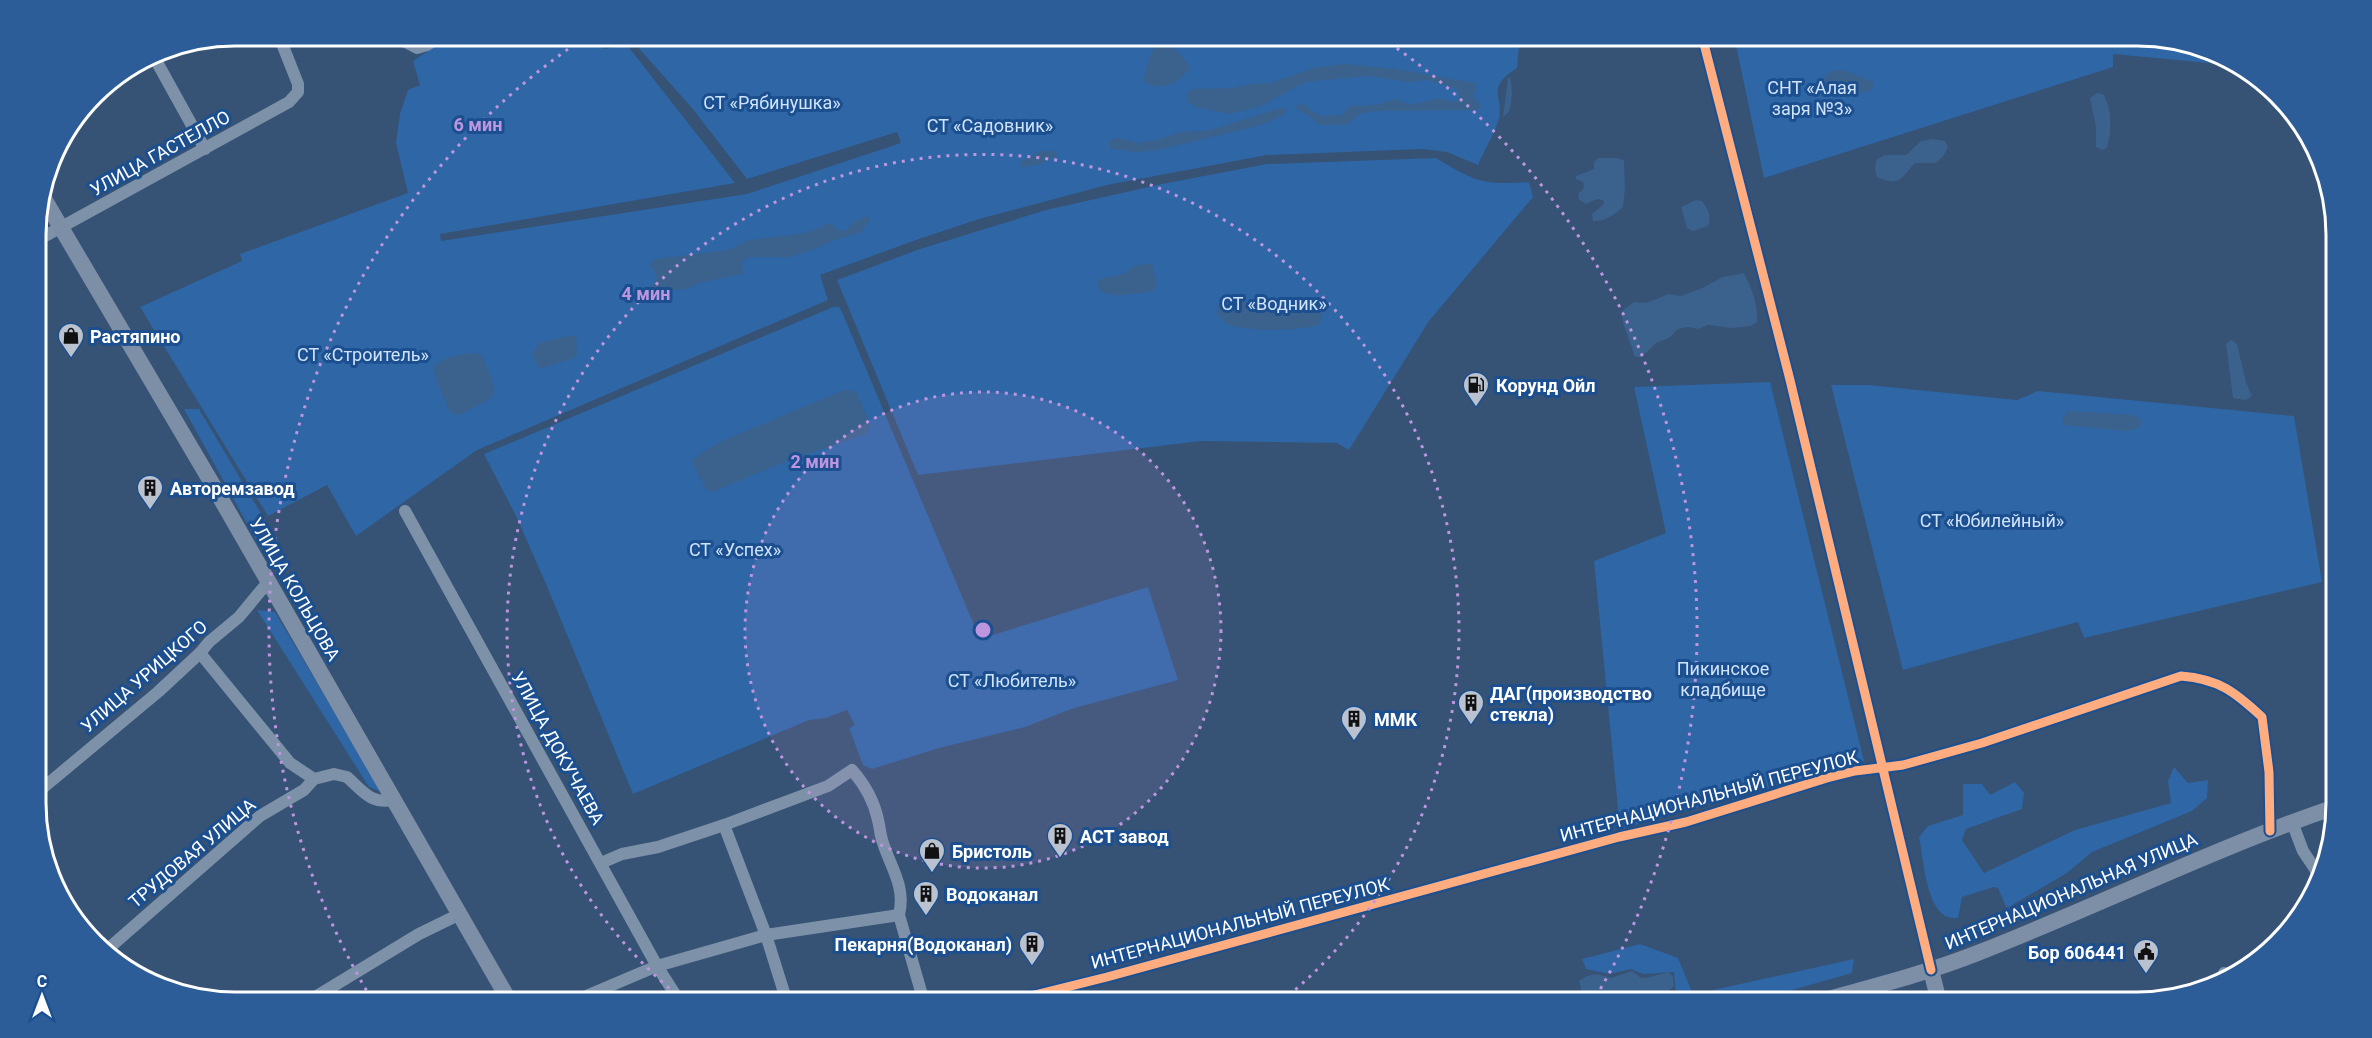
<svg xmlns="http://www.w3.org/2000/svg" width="2372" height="1038" font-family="Roboto,sans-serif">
<rect width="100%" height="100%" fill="#365274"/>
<g fill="#2f66a5">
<path d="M450,36H597L604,49L627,45L735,183L440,234L441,241L747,194L901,143L897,132L747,179L692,108L628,36H1520L1517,68C1483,90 1506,96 1498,122C1493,136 1484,151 1478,165L1447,152L1422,149L1267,155L1107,185L979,219L916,240L820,275L828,300L477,450L356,536L327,485L268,516L140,307L242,261L240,254L408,193L396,143L400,114L408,90L420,85L413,61Z"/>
<path d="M1734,36H2136L2213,51L2230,65L2113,54V67L1764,178Z"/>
<path d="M1436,158C1476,182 1482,185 1529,182L1533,197L1429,321L1349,450L1337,443L1201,441L918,475L837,280L920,249L1046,210L1162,184L1267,164Z"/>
<path d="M833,307H839L842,312L980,639L1148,587L1178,680L1071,709L1025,727L939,748L872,769L863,765L849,728L855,725L847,710L826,718L809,720L633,794L546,584L517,518L484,454Z"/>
<path d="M1770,382L1864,761L1620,829L1594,561L1666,533L1634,387Z"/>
<path d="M1831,385H1869L2017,400L2038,391L2294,416L2322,582L2084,638L2078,622L1903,670Z"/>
<path d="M184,409H199L278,542L261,549Z"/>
<path d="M257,610L275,612L382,792L369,787Z"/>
<path d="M2174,767L2188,783L2208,780L2207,798L2192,811L2092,852L2067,873L2009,907H2006L1998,888L1994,887L1962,897L1958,918C1926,923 1924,859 1919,837L1928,826L1963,815V784H1982L1990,795L2015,782L2024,793L2022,809L1966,829L1962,840L1984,873L2075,830L2171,803L2168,781Z"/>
<path d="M1640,944L1678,958L1696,1002H1658L1676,995L1674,972L1643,974L1631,969L1609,974L1586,969L1582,959Z"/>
<path d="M1854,959L1852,973L1750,1002H1719L1713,990Z"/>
</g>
<g fill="#3b618d">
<path d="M1158,43C1173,45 1182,55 1190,67C1180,83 1159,94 1143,80L1151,53Z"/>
<path d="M1346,64L1396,69L1475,83L1476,89L1473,96L1482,106L1477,110L1378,111L1361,113L1346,125H1320L1311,117L1296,108L1298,104L1304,105L1320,116L1342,115L1350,106L1376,105L1396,99L1412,105L1439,98L1455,102L1460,97L1457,89L1427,80L1411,82L1369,76L1305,82L1261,106L1230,114L1196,107L1187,101L1188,92L1195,89L1233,88L1251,84L1272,83L1313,68Z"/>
<path d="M1833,70L1846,71L1873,82V88L1868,92C1853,93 1839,93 1826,84L1825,77Z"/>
<path d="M1508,78H1510C1513,90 1512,100 1509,112L1503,117Z"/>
<path d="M2097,93L2103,94C2112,108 2112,131 2107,148L2102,150L2096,147V128L2090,98Z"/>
<path d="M1280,108H1286L1285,114L1261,125L1158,150L1135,152L1109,148V141L1117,138L1138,143L1157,140L1181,132L1211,130Z"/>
<path d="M1933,139L1945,141L1948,147L1944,155L1936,163H1915C1900,179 1901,187 1877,177L1875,170L1876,160L1885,155H1906L1921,141Z"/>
<path d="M1041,151H1057L1058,155L1040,164L1021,167L1020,162Z"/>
<path d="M1598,158H1616L1624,160L1625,189L1623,207C1614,215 1605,222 1593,221L1592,214L1604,204L1603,200L1597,199L1586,204L1579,200L1578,194L1584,188L1583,182L1576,179V176L1594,169V162Z"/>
<path d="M1696,200L1702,201C1708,209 1712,216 1708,226L1693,231L1687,228L1681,207Z"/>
<path d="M868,216L870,219L862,232L835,240L812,250L789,257H750L742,262L743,274L702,282L687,289L652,292L651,287L657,279L656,274L650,265L655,259L729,250L749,240L792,235L813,231L828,223L832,224L838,230L845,231L854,222Z"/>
<path d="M1145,264H1152L1157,285L1153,291C1137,293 1112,300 1099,289L1098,283L1100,279L1124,274L1134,266Z"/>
<path d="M1744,273C1752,289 1758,304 1757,322L1751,326L1731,328L1708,325L1698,329L1688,327L1678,329L1669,338L1656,343L1642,357H1635L1623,322L1622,311L1634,302L1646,303L1669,294L1681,296L1700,289L1723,277Z"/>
<path d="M1235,298C1257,312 1292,298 1316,298C1325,307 1324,314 1318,325C1300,331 1245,332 1227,324C1224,322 1220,317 1217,314V306L1226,300Z"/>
<path d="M572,335L576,337L577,354L573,358L543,368L538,367L532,353L540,343Z"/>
<path d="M2231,340L2237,344L2246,382L2252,396L2246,400L2233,398L2226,344Z"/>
<path d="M475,353L482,355C486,368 497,383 493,397L459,415L451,413C446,401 434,379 434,367C447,355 458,355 475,353Z"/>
<path d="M847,389L856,392L871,426L866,434L784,462L712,492L705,488L692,461L703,452L727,439Z"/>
<path d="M2068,411L2131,415L2141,419V425L2136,429L2126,431L2063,425V418Z"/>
<path d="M1632,971L1641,978H1646L1669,972L1673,977L1674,986C1655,1006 1610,1002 1584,1002L1579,981C1590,973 1598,973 1611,978Z"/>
</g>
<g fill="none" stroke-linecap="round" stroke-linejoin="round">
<g stroke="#7d92a8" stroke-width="12">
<path d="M400,36L402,40L417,48L427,45L441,36"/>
<path d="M1702,36L1790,380L1931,970"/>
<path d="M153,55L205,149"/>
<path d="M36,241L289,102L298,92V84L279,36"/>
<path d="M405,511L657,966L680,1002"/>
<path d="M200,653L290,763L314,779"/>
<path d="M38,792L158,692L200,653L209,642L239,617L268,582"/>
<path d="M2292,822L2303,851L2315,869L2319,880"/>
<path d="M724,825L766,935L787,1002"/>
<path d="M601,863L622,854L658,847L724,825L828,786L852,770C865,785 874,800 878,820C880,827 880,835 883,843C891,868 906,887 899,915L924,1002"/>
<path d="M109,948L260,816L304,790L314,779L334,774L347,777C364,792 370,804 394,800"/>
<path d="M2224,973L2225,978"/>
<path d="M307,1002L419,934L460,914"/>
<path d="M572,1002L657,966L766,935L899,915"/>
<path d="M1006,1002L1107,977L1619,837L1686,822L1827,778L1855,771L1903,765L1982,743L2181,676C2219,679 2235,692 2262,717L2269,772L2270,831"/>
</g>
<g stroke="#7d8ea7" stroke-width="16">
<path d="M43,197L210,480L510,1002"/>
<path d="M1931,970L1939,1002"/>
<path d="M1818,1002C1871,987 1924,974 1975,954C2096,907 2212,849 2335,807"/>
</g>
<defs>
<g id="cycleway">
<path d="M1702,36L1790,380L1931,970"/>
<path d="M1006,1002L1107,977L1619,837L1686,822L1827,778L1855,771L1903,765L1982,743L2181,676C2219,679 2235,692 2262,717L2269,772L2270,831"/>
</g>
</defs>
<use href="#cycleway" stroke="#1b4f8f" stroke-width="13"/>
<use href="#cycleway" stroke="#ffac80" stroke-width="9"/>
</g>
<circle cx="983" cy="630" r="238" fill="#bd96df" fill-opacity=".12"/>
<g fill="none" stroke="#bd96df" stroke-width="3" stroke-dasharray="3 6">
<circle cx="983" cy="630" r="238"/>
<path d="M683 1000A476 476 0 1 1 1283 1000"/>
<path d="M371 998A714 714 0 0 1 584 38M1382 38A714 714 0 0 1 1595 998"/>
</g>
<defs>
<symbol id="shop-pin" viewBox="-11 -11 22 30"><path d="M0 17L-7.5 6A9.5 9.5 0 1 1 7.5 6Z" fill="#b9c2ce" stroke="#1b4f8f"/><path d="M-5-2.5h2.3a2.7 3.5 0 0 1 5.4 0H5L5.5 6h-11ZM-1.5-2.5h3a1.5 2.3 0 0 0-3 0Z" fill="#111"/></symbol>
<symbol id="fuel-pin" viewBox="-11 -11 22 30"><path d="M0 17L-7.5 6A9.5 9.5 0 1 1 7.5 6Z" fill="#b9c2ce" stroke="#1b4f8f"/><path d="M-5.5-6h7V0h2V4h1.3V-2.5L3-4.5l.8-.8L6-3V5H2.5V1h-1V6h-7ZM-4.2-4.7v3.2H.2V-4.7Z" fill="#111"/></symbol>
<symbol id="building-pin" viewBox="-11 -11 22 30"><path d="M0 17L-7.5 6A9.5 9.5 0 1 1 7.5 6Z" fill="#b9c2ce" stroke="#1b4f8f"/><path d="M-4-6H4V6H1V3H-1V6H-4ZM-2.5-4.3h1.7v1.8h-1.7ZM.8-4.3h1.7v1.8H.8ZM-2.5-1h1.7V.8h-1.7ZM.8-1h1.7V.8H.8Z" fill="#111"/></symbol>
<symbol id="civic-pin" viewBox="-11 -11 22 30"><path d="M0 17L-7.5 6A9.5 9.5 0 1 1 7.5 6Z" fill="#b9c2ce" stroke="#1b4f8f"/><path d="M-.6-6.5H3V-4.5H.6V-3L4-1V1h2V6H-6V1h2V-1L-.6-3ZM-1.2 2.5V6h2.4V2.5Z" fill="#111"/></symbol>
</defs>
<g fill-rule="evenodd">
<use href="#shop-pin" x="56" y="321" width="30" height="40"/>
<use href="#fuel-pin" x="1461" y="370" width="30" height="40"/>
<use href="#building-pin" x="135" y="473" width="30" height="40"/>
<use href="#building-pin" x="1456" y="688" width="30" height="40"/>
<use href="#building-pin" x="1339" y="704" width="30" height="40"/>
<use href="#building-pin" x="1045" y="821" width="30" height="40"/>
<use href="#shop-pin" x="917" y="836" width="30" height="40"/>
<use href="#building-pin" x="911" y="879" width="30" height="40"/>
<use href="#building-pin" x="1017" y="929" width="30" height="40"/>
<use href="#civic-pin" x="2131" y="937" width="30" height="40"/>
</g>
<g text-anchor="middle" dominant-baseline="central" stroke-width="6" stroke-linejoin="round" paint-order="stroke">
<g font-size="18" fill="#cfe3fa" stroke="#1b4f8f">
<text x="1812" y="87">СНТ «Алая<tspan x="1812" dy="21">заря №3»</tspan></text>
<text x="772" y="102">СТ «Рябинушка»</text>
<text x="990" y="125">СТ «Садовник»</text>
<text x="1274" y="303">СТ «Водник»</text>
<text x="363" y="354">СТ «Строитель»</text>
<text x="1992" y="520">СТ «Юбилейный»</text>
<text x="735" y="549">СТ «Успех»</text>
<text x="1723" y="668">Пикинское<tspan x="1723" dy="21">кладбище</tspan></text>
<text x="1012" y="680">СТ «Любитель»</text>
</g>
<g font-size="18" fill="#fff" stroke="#1b4f8f">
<text transform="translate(160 153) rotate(-29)">УЛИЦА ГАСТЕЛЛО</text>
<text transform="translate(295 589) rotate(60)">УЛИЦА КОЛЬЦОВА</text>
<text transform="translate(144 676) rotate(-41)">УЛИЦА УРИЦКОГО</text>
<text transform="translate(558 748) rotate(61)">УЛИЦА ДОКУЧАЕВА</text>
<text transform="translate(1709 796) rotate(-15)">ИНТЕРНАЦИОНАЛЬНЫЙ ПЕРЕУЛОК</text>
<text transform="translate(192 853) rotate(-40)">ТРУДОВАЯ УЛИЦА</text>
<text transform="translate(2071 891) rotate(-23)">ИНТЕРНАЦИОНАЛЬНАЯ УЛИЦА</text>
<text transform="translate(1240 923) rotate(-15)">ИНТЕРНАЦИОНАЛЬНЫЙ ПЕРЕУЛОК</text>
</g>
<g font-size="18" font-weight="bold" fill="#fff" stroke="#1b4f8f" text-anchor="start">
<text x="90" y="336">Растяпино</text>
<text x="1496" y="385">Корунд Ойл</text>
<text x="170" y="488">Авторемзавод</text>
<text x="1490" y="693">ДАГ(производство<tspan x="1490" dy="21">стекла)</tspan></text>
<text x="1374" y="719">ММК</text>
<text x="1080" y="836">АСТ завод</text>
<text x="952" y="851">Бристоль</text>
<text x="946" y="894">Водоканал</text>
<text x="1012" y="944" text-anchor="end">Пекарня(Водоканал)</text>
<text x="2126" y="952" text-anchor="end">Бор 606441</text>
</g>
</g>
<path d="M0 0H2372V1038H0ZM235 46H2137A189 189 0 0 1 2326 235V803A189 189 0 0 1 2137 992H235A189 189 0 0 1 46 803V235A189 189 0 0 1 235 46Z" fill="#2d5d98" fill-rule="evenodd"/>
<path fill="none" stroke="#fff" stroke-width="3" d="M235 46H2137A189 189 0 0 1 2326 235V803A189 189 0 0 1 2137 992H235A189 189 0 0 1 46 803V235A189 189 0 0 1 235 46Z"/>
<circle cx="983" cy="630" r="9" fill="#bd96df" stroke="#1b4f8f" stroke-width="3"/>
<g font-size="18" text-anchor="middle" font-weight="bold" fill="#bd96df" stroke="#1b4f8f" stroke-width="6" stroke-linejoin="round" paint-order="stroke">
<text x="478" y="131">6 мин</text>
<text x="646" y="300">4 мин</text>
<text x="815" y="468">2 мин</text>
</g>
<g transform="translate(42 996)" stroke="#1b4f8f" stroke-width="4.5" paint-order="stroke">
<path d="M0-4.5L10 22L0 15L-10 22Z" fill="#ffffff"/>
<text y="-9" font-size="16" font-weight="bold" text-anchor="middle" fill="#ffffff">С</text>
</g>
</svg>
